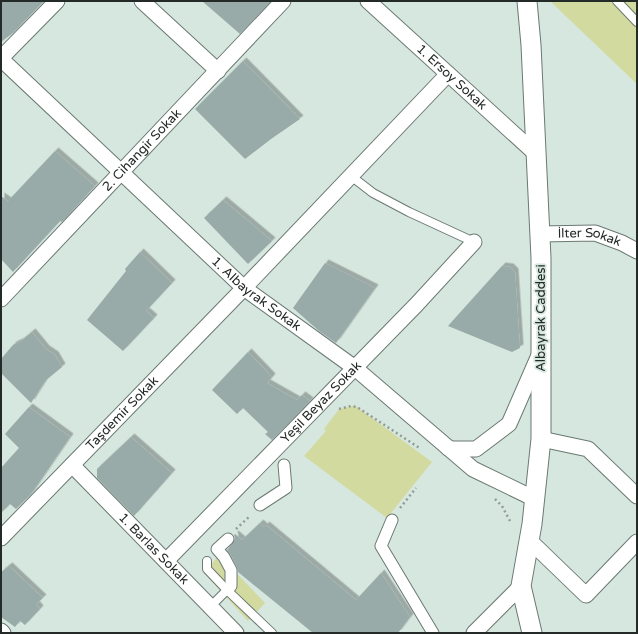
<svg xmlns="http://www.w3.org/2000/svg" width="638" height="634" font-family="'Varela Round',sans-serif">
<defs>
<filter id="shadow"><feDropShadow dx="3.5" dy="-3.5" stdDeviation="0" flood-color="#0004"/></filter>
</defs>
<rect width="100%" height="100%" fill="#d6e7df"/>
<g fill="#d3daa0">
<path d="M551,1H637V84L551,2Z"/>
<path d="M353,406L357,407L432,462L387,518L304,456L326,431L324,429L339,409Z"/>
<path d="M219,555L265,603L248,621L204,573Z"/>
</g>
<g fill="#99aba9" filter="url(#shadow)">
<path d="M1,1H44L13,33L1,42Z"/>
<path d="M202,1H271L240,34Z"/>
<path d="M243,61L300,119L271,139L245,159L195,109Z"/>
<path d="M55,151L95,186L62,222L60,221L13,272L1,259V196L8,201Z"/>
<path d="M223,200L272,241L248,264L204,218Z"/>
<path d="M140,252L172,283L146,311L154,318L123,351L87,320L126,271L125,269Z"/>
<path d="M325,263L375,288L336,343L319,331L293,308Z"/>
<path d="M502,266L510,267L515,272L520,348L512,352L448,326Z"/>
<path d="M32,332L46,349L55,355L62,367L45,381L31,403L1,373V359L13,345L21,341Z"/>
<path d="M248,352L272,377L267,383L297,400L302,395L310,401L272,440L265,434L268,432L243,408L237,414L212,390Z"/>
<path d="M29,407L70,437L31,494L16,509L10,504L1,513V468L19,448L5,434Z"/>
<path d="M131,437L172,473L134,516L97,478V469Z"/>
<path d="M260,523L264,527L266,525L356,600L381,573L410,617L398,633H313L238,572L237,567L230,554L227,550L234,541L235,538L234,535L235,534L242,540Z"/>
<path d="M9,566L43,598L36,604L40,609L25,625L20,621L15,627L1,617V572Z"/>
</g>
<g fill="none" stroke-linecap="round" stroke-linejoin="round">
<defs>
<g id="service">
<path d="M617,1L637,22"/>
<path d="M351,176L373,193L409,212L474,242"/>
<path d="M207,561V569L227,590L210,607"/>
<path d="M227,590L272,633"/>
</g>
<g id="pedestrian">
<path d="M260,505L286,488L284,465"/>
<path d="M392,520L381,546L433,633"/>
<path d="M227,590L231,586V570L224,557L217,549L228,539"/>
</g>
<g id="minor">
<path d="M142,1L218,71"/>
<path id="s1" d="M368,1L535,153"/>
<path d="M1,58L57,1"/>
<path id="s2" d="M1,59L244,288L355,368L473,469L535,499"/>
<path id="s3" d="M539,234L595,233L622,243L637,251"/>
<path id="s4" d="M1,299L283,1"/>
<path d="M541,439L588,449L637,496"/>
<path d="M448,448L452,449H476L509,424L540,353"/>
<path id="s5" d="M72,465L236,633"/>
<path id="s6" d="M1,538L244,288L448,74"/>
<path d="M529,540L586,595L637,542"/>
<path id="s7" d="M166,561L417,304L474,242"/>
<path d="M1,631L3,633"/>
<path d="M474,633L521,586"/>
</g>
<path id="tertiary" d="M527,1L531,45L541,258V439L532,524L521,586L532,633"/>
</defs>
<use href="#service" stroke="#6a7972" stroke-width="10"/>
<use href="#pedestrian" stroke="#6a7972" stroke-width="13"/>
<use href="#minor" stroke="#6a7972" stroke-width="17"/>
<use href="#tertiary" stroke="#6a7972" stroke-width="21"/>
<g stroke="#919d97" stroke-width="2.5" stroke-dasharray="2 3" stroke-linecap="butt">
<path d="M339,409L351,406L357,407L421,449"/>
<path d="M495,499L502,506L510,521"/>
<path d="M400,508L416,488"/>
<path d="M236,529L250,516"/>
</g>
<use href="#service" stroke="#fff" stroke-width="8"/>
<use href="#pedestrian" stroke="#fff" stroke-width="11"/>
<use href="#minor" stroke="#fff" stroke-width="15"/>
<use href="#tertiary" stroke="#fff" stroke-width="19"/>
</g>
<g text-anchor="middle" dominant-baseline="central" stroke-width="3.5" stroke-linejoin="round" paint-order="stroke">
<g font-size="13" fill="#242a27" stroke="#d6e7df">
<text stroke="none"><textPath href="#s1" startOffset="113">1. Ersoy Sokak</textPath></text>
<text stroke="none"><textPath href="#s4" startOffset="205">2. Cihangir Sokak</textPath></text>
<text stroke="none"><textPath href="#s3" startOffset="51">İlter Sokak</textPath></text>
<text stroke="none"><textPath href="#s2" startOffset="347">1. Albayrak Sokak</textPath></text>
<text transform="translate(541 318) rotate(-90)">Albayrak Caddesi</text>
<text stroke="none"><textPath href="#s7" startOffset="222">Yeşil Beyaz Sokak</textPath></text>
<text stroke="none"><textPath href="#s6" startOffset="174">Taşdemir Sokak</textPath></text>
<text stroke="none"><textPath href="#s5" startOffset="117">1. Barlas Sokak</textPath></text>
</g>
</g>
<rect width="638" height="634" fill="none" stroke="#242a27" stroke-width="4"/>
</svg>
